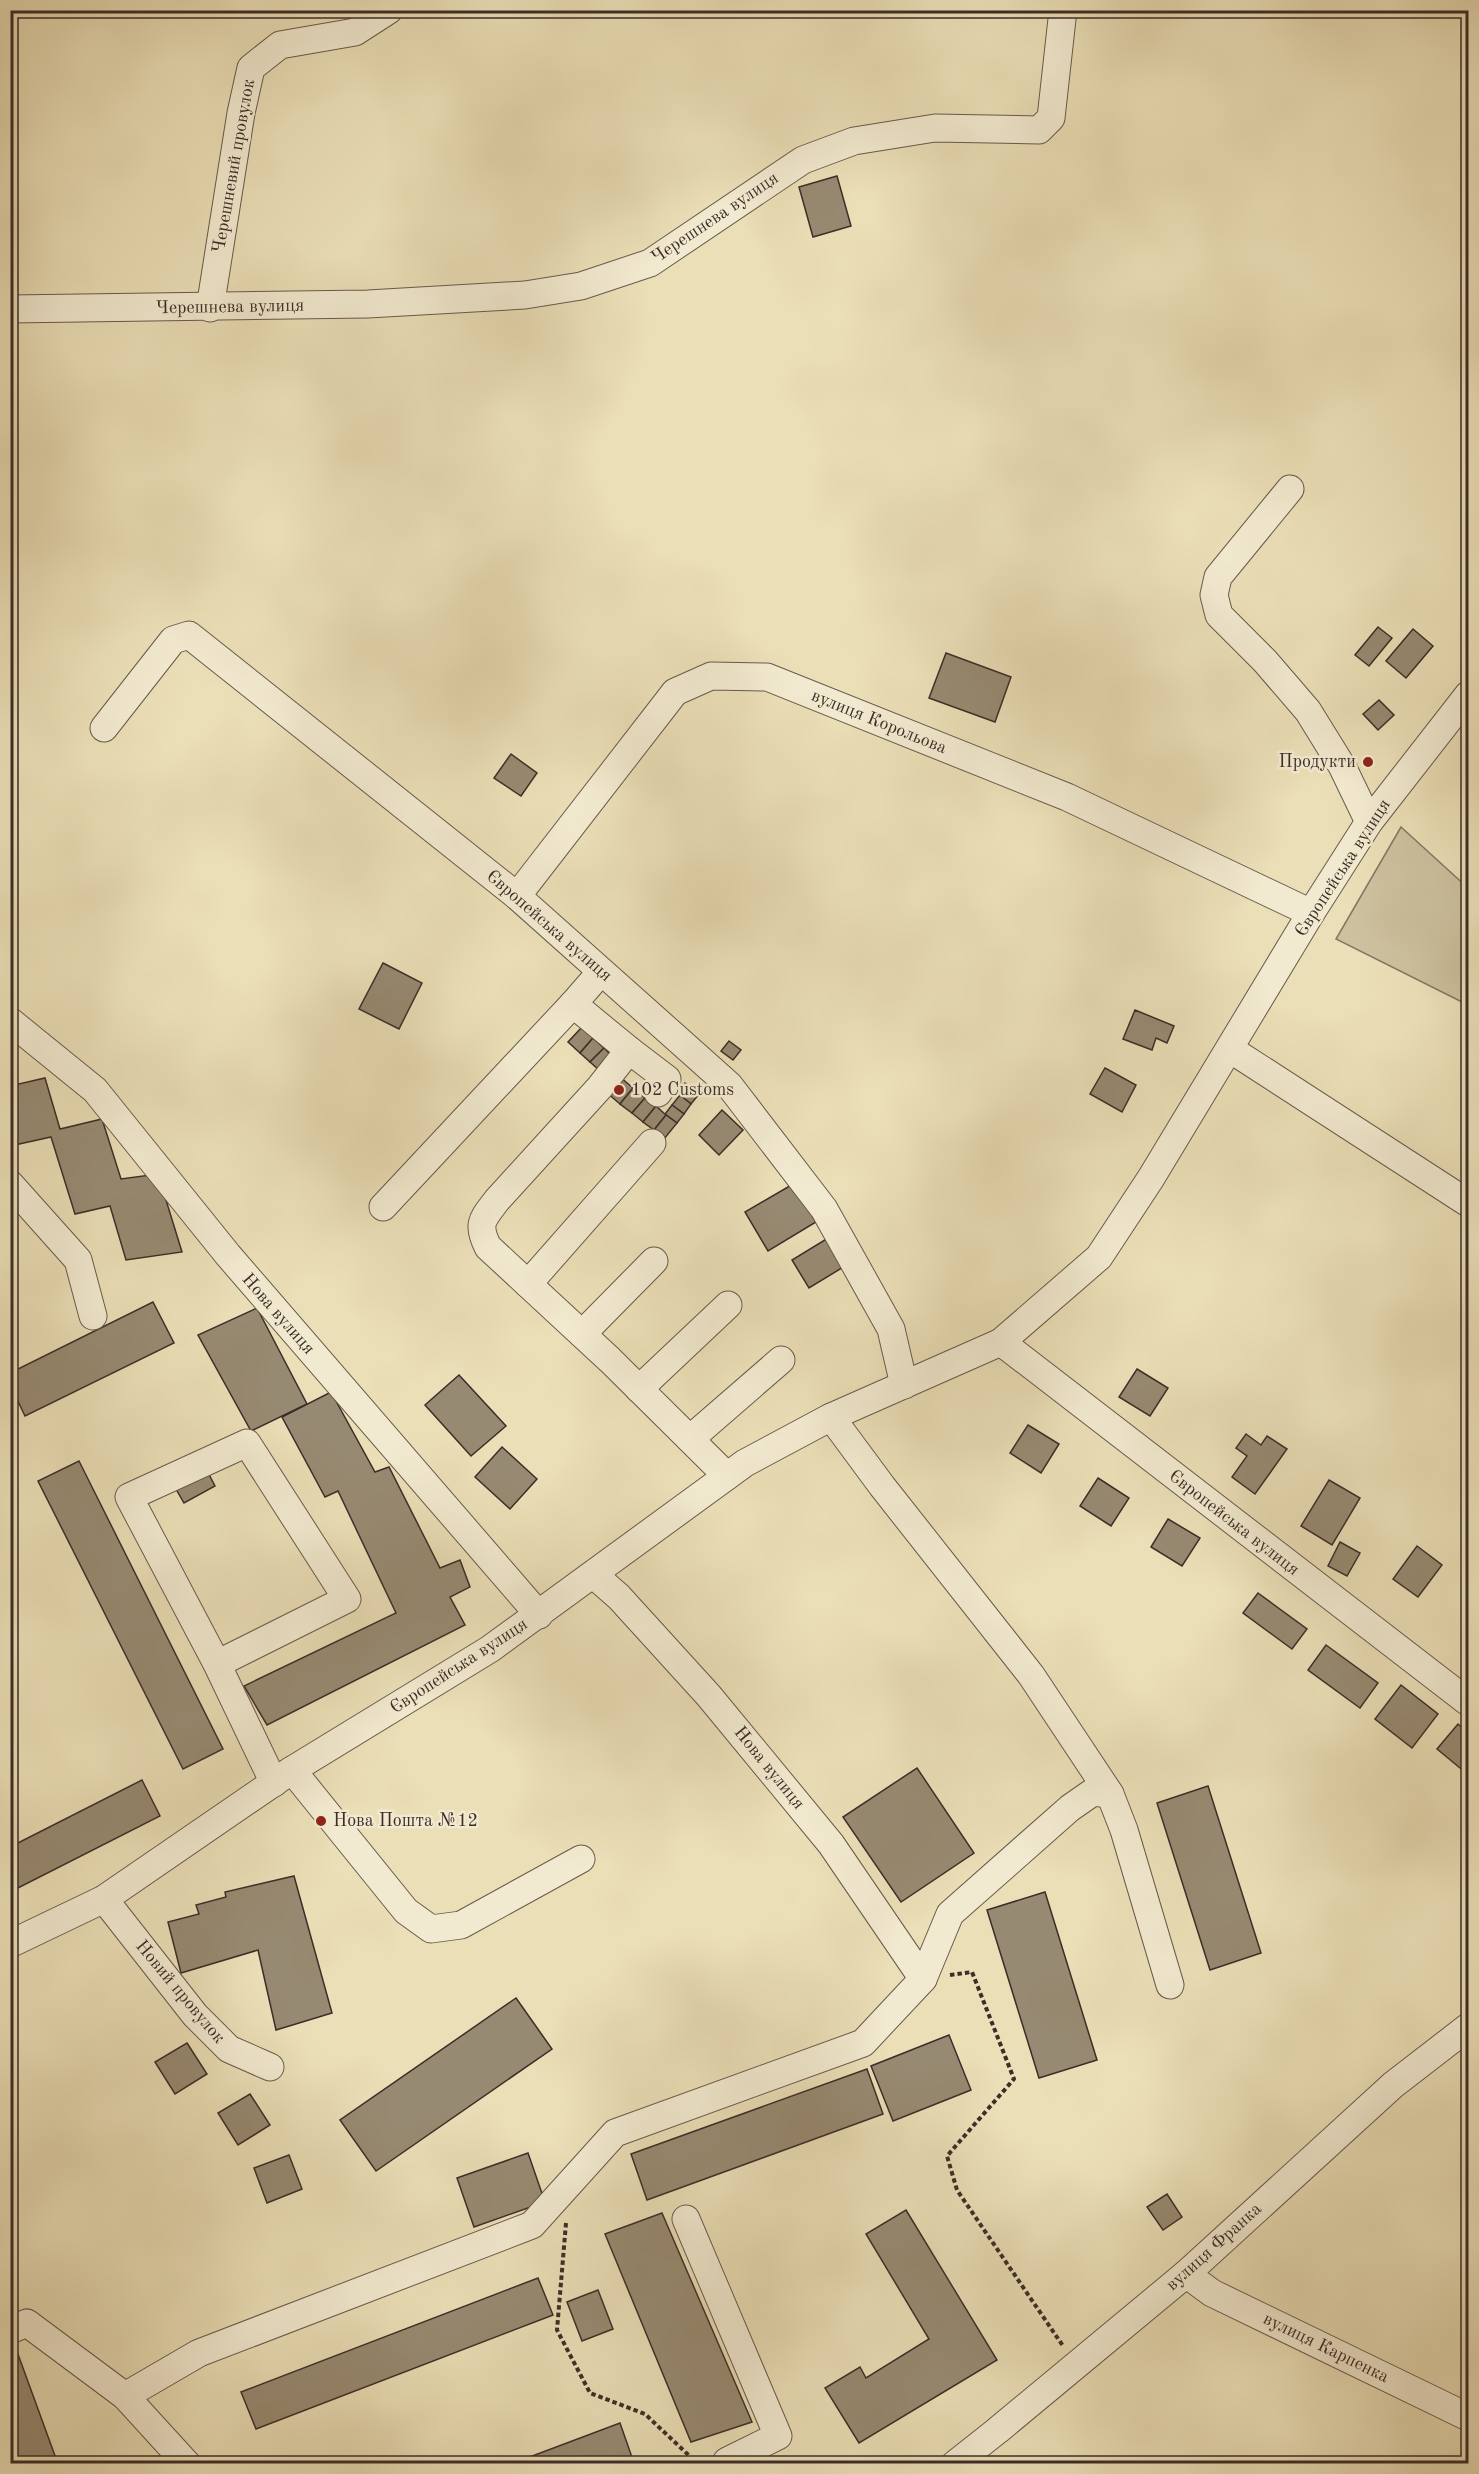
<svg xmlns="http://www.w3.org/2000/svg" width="1479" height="2474" font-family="'Old Standard TT',serif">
<rect width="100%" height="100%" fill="#ebdfb7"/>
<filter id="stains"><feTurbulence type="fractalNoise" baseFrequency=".00333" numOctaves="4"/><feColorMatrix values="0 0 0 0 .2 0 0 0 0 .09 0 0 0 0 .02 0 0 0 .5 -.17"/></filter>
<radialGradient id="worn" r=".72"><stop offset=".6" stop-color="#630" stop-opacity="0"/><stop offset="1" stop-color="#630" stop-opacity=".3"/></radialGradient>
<path fill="#cdc19f" stroke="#847764" stroke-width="1.5" d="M1401,827L1468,888V1005L1336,939Z"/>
<g fill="#978a72" stroke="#3c2d28" stroke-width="1.5">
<path d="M837,176L851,226L813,237L799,187Z"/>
<path d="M1378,627L1392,638L1369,666L1355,655Z"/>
<path d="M1413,629L1433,646L1406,678L1386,661Z"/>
<path d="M946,653L1011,677L995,722L929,698Z"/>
<path d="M1379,700L1394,715L1378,730L1363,714Z"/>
<path d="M511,754L537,773L521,796L494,778Z"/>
<path d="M383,963L422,983L399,1029L359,1009Z"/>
<path d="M1135,1010L1174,1026L1167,1043L1156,1038L1152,1050L1123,1039Z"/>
<path d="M582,1027L593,1038L580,1053L568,1042Z"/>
<path d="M593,1038L604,1048L590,1062L580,1053Z"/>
<path d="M729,1041L741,1050L733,1060L721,1051Z"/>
<path d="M604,1048L613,1057L600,1071L590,1062Z"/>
<path d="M1105,1068L1136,1085L1122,1112L1090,1094Z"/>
<path d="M619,1076L633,1088L620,1104L606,1092Z"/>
<path d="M45,1078L60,1129L102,1119L121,1179L158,1174L182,1252L126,1260L110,1206L75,1214L51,1137L10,1146V1086Z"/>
<path d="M685,1083L699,1094L691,1104L677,1093Z"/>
<path d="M633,1088L645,1098L632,1113L620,1104Z"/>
<path d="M680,1095L691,1104L684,1114L672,1105Z"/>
<path d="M645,1098L656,1106L643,1122L632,1113Z"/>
<path d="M672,1105L684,1114L677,1123L665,1114Z"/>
<path d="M656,1106L666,1115L654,1130L643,1122Z"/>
<path d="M722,1110L743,1130L719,1155L699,1135Z"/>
<path d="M666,1115L677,1123L664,1139L654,1130Z"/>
<path d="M793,1184L816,1222L768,1251L745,1212Z"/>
<path d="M828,1238L845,1266L809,1288L792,1260Z"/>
<path d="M153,1302L174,1343L25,1416L14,1393L10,1395V1373Z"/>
<path d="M257,1308L307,1404L251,1431L198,1335Z"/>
<path d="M1137,1369L1168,1388L1150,1416L1119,1397Z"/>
<path d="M459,1375L506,1426L471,1456L425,1405Z"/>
<path d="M331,1392L375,1472L389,1467L440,1568L460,1560L470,1587L450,1597L465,1625L267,1725L244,1686L396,1613L338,1491L325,1497L282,1417Z"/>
<path d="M1028,1425L1059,1444L1041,1473L1010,1453Z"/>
<path d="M1246,1434L1261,1445L1267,1436L1287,1449L1255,1494L1232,1477L1247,1456L1236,1448Z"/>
<path d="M502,1447L537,1479L510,1509L475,1477Z"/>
<path d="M79,1461L223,1749L183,1769L38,1481Z"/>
<path d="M204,1465L215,1486L184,1503L172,1482Z"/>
<path d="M1098,1478L1129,1498L1111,1526L1080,1506Z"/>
<path d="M1329,1480L1360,1498L1332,1545L1301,1526Z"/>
<path d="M1168,1519L1200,1538L1182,1566L1151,1547Z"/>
<path d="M1340,1542L1360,1553L1347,1576L1328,1566Z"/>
<path d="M1417,1546L1442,1565L1418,1597L1393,1579Z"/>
<path d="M1258,1593L1307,1629L1292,1649L1243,1613Z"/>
<path d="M1326,1645L1378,1683L1360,1708L1308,1670Z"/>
<path d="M1401,1685L1438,1714L1412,1748L1375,1719Z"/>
<path d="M1458,1724L1468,1733V1770L1466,1773L1437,1749Z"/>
<path d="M917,1768L974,1853L901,1902L843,1817Z"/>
<path d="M142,1780L160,1816L10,1892V1847Z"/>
<path d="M1208,1786L1261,1953L1210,1970L1157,1803Z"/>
<path d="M294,1876L332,2013L276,2030L258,1950L181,1973L168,1922L199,1914L196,1905L226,1897L225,1892Z"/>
<path d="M1045,1892L1097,2060L1039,2078L987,1910Z"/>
<path d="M516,1998L552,2049L376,2171L340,2120Z"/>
<path d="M949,2035L971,2090L893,2121L871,2066Z"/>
<path d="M187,2043L207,2074L175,2094L155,2062Z"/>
<path d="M867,2069L883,2114L647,2200L631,2154Z"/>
<path d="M250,2094L270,2125L238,2145L218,2113Z"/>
<path d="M528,2153L545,2202L474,2227L457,2178Z"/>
<path d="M289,2155L302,2189L267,2203L254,2168Z"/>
<path d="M1167,2194L1182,2217L1163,2230L1147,2207Z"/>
<path d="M906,2210L997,2360L859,2443L825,2388L860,2367L866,2378L929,2339L866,2234Z"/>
<path d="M662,2213L752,2422L691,2442L605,2234Z"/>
<path d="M538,2278L553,2315L256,2429L241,2392Z"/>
<path d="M598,2290L613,2329L582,2341L567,2302Z"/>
<path d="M15,2346L58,2464H15L10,2451V2348Z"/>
<path d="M620,2423L634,2463L632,2464H511Z"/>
</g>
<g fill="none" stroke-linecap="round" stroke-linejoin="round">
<defs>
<g id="minor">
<path d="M210,308L241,113L251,68L280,45L355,32L389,10"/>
<path d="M10,309L368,304L525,295L581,286L650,263L803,160L854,141L935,128L1039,130L1051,118L1063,10"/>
<path d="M1290,489L1218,577L1214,595L1219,615L1265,661L1308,711L1342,766L1369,822"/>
<path d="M104,728L173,640L189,635L517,896L729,1085L824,1209L891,1329L904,1385"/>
<path d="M517,896L675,692L711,676L767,677L1067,797L1311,913"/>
<path d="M593,981L573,1004L629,1050L600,1087L497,1200C483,1219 476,1223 488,1247L610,1360L727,1476"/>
<path d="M10,1021L95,1090L228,1255L539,1615"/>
<path d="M1230,1049L1468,1203"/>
<path d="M629,1050L667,1079L658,1093"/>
<path d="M10,1184L78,1260L93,1316"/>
<path d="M383,1207L573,1004"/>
<path d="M528,1284L652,1143"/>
<path d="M582,1334L654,1261"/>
<path d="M1001,1342L1468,1702"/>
<path d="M639,1389L728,1305"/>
<path d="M831,1417L882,1486L1031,1675L1110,1794L1124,1830L1170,1985"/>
<path d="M690,1439L781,1360"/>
<path d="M594,1575L619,1597L709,1696L831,1844L923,1979"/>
<path d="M217,1664L129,1497L247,1443L347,1599L217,1664L274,1783"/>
<path d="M292,1770L406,1911L431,1929L461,1925L581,1859"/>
<path d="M104,1899L195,2015L229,2049L270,2067"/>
<path d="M10,1944L104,1899L292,1770L490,1649L745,1463L831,1417L1001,1342L1099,1257L1151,1178L1311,913L1369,822L1468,695"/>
<path d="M686,2219L778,2436L727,2461V2464"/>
<path d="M1186,2274L1212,2293L1468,2417"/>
<path d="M10,2330L27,2323L125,2396L187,2464"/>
<path d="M125,2396L199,2353L532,2225L615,2133L863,2043L923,1979L950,1914L1070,1808L1093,1792L1110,1794"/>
<path d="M955,2464L998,2430L1186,2274L1393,2085L1468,2027"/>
</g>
</defs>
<use href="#minor" stroke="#685a4c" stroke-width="29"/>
<g stroke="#3c2d28" stroke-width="4" stroke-dasharray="4.5 3" stroke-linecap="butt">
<path d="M950,1975L972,1972L1014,2079L947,2156L957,2190L1063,2346"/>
<path d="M566,2223L557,2330L590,2393L645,2414L698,2464"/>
</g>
<use href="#minor" stroke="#f2ead0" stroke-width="27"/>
</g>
<g fill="#8f2418" stroke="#f2ead0" stroke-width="2">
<circle cx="1368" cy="762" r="6"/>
<circle cx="619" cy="1090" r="6"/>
<circle cx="321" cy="1821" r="6"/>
</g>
<g text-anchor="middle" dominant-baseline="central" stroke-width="5" stroke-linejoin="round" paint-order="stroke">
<g font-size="18" fill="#3c2d28" stroke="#f2ead0">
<text transform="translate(234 166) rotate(-80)">Черешневий провулок</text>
<text transform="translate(715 218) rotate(-34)">Черешнева вулиця</text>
<text transform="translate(230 307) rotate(-1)">Черешнева вулиця</text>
<text transform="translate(879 722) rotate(22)">вулиця Корольова</text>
<text transform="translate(1343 868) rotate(-57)">Європейська вулиця</text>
<text transform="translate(549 926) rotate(41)">Європейська вулиця</text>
<text transform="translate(278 1314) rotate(49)">Нова вулиця</text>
<text transform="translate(1234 1523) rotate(38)">Європейська вулиця</text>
<text transform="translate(459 1666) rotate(-33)">Європейська вулиця</text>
<text transform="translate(769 1768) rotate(51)">Нова вулиця</text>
<text transform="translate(180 1992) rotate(50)">Новий провулок</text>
<text transform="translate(1214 2247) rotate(-42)">вулиця Франка</text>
<text transform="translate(1326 2348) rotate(26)">вулиця Карпенка</text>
</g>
<g font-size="18" fill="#3c2d28" stroke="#f2ead0" text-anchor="start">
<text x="1356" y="762" text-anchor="end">Продукти</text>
<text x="631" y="1090">102 Customs</text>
<text x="333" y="1821">Нова Пошта №12</text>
</g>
</g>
<rect width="1479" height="2474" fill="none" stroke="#ebdfb7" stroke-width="36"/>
<rect x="12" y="12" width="1455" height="2450" fill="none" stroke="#3c2d28" stroke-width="3"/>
<rect x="18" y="18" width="1443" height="2438" fill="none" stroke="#3c2d28" stroke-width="1.5"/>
<rect width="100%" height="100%" filter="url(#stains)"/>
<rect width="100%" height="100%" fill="url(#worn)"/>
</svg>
